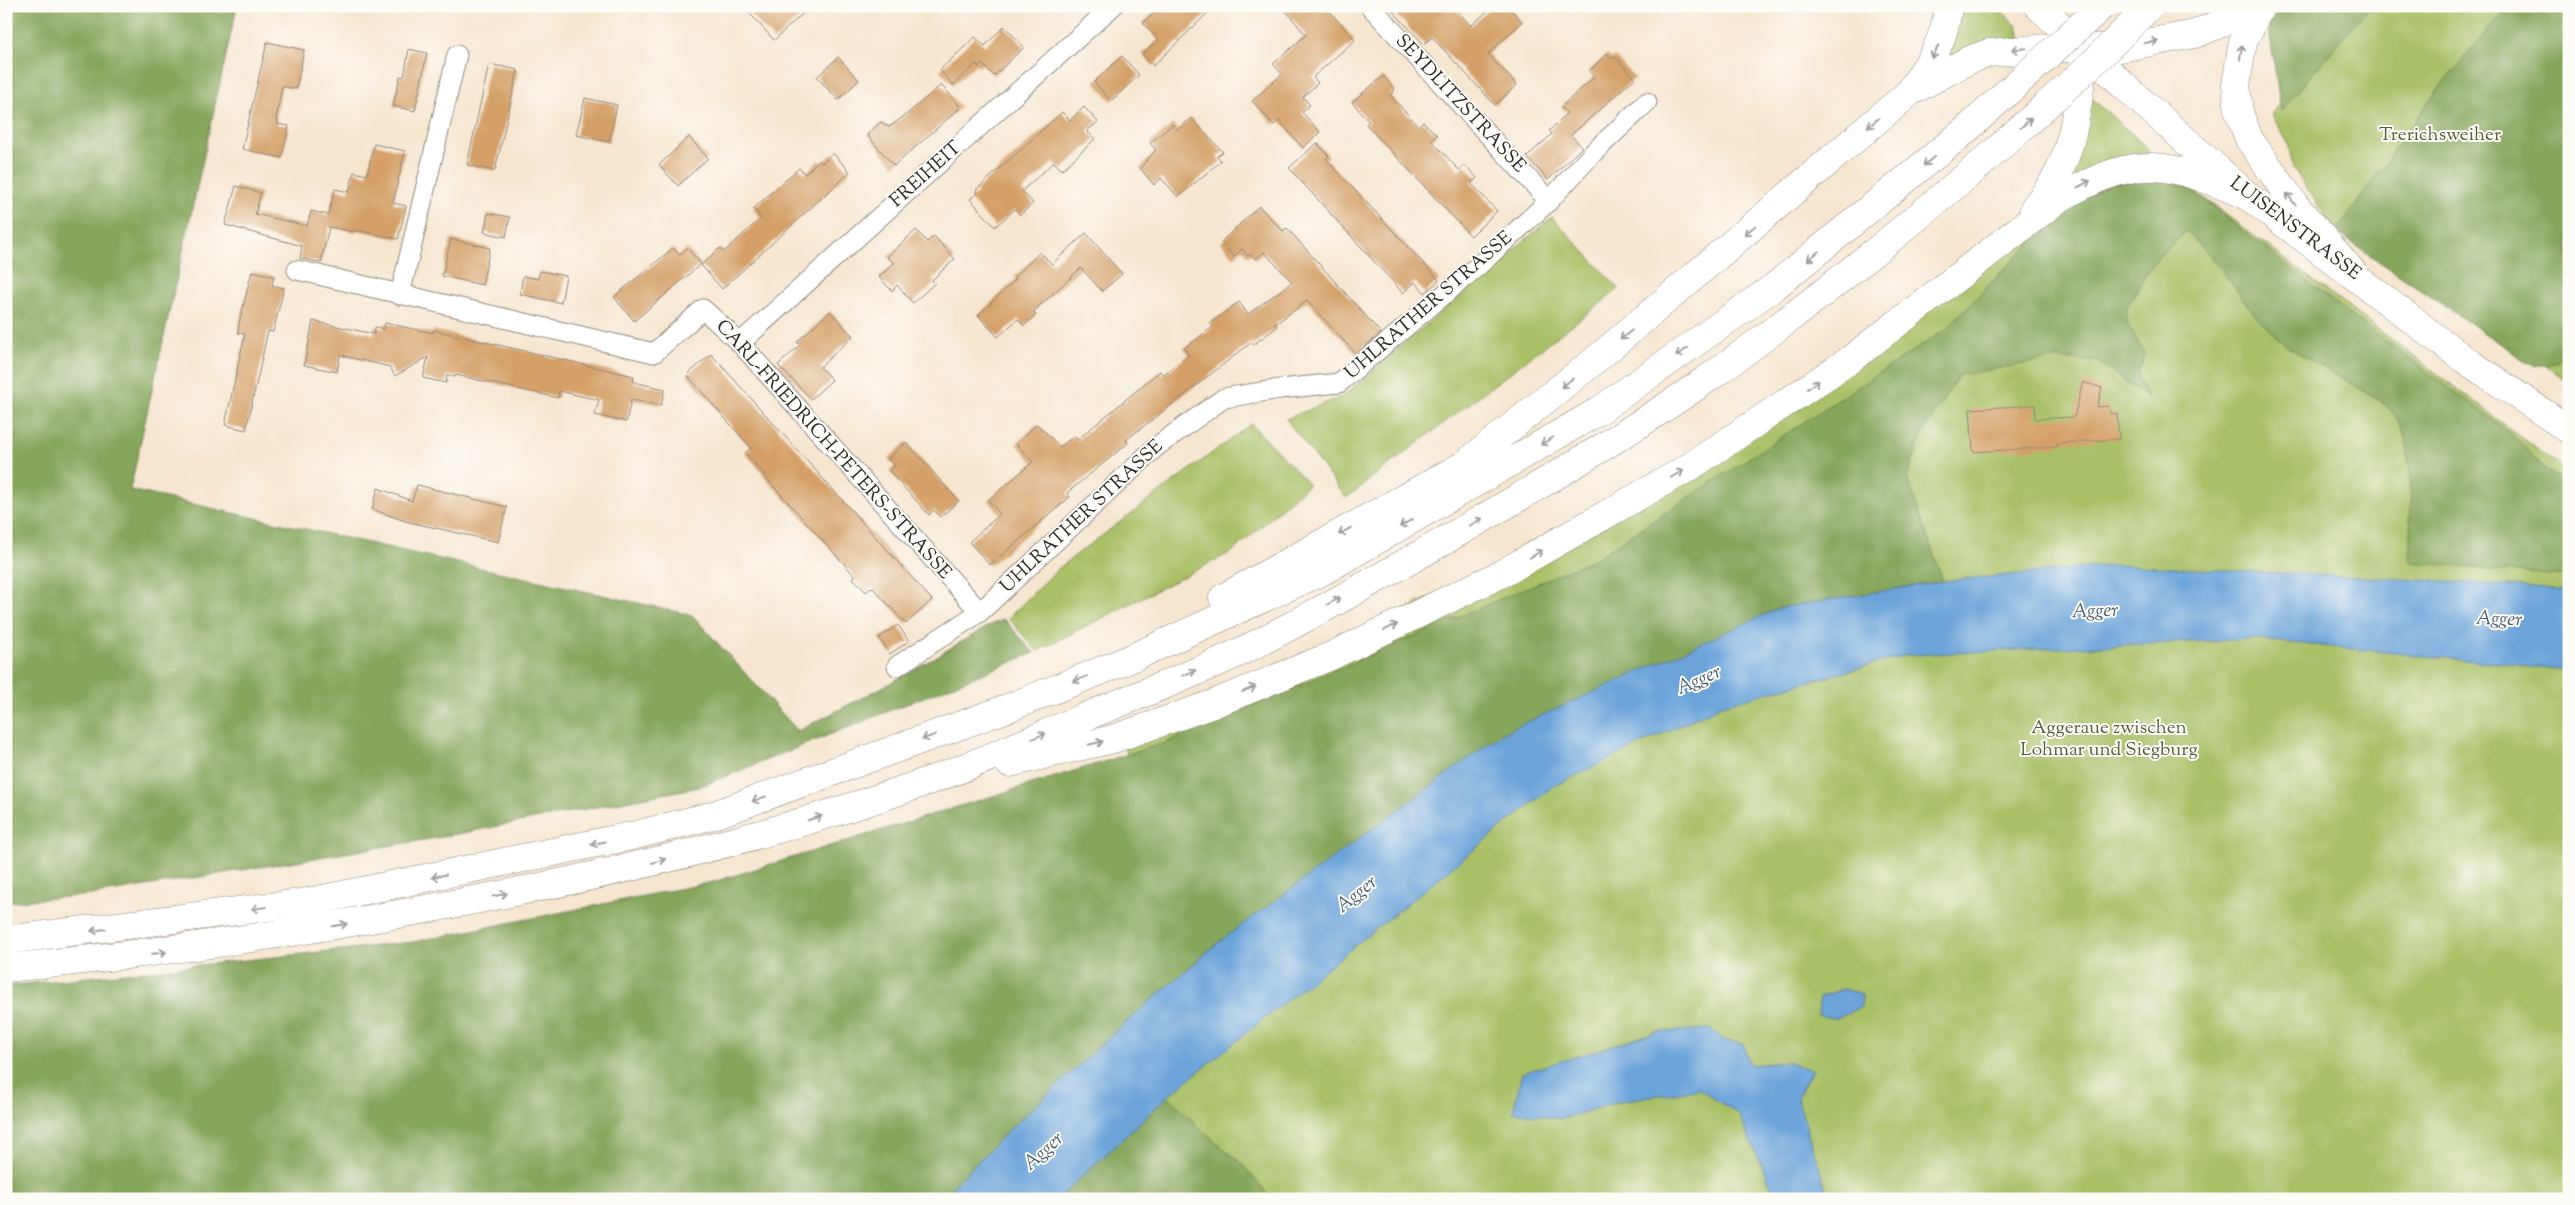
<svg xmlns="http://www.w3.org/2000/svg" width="2575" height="1205" font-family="'Sorts Mill Goudy',serif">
<rect width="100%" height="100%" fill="#fdfcf7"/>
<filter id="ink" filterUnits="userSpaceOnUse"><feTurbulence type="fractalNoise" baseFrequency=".02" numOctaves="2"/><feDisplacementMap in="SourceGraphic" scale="10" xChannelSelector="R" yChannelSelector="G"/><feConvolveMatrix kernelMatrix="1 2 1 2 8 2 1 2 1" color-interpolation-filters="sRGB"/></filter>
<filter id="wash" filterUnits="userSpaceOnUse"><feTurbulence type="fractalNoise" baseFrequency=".0096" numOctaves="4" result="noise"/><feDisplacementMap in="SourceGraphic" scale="20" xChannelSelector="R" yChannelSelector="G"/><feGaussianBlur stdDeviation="1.12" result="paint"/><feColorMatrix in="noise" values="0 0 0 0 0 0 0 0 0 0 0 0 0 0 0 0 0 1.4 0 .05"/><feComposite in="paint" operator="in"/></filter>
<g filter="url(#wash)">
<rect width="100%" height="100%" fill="#f6e6d0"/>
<g fill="#a9c066" stroke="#6a7648">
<path d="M1959,6H1997L2017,26L2020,38L1949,61L1947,56Z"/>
<path d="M2349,6H2569V382L2343,222L2336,232L2293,168L2288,143L2272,115Z"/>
<path d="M2088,95L2144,145L2149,152L2070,183Z"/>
<path d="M2146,174L2188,186L2553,461L2569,471V1199H6L498,955L1134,774L1123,743L1649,494L2055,199Z"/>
<path d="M1552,217L1619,289L1346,498L1286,419L1343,396Z"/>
<path d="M1251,424L1309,484L1232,552L1037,651L1008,618L1060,567Z"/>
</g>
<g fill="#86a65b" stroke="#586843">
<path d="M6,6H237L130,490L692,615L798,731L896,680L992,624L1004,619L1034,653L699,787L442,837L91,895L6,902Z"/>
<path d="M2276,6H2370L2281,111L2267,16Z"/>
<path d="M2508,6H2569V353L2554,363L2534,367L2336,232L2436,92Z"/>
<path d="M2162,180L2190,189L2212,206L2350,315L2512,434L2547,471L2569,484V577L2410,562C2409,526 2416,449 2398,420C2392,410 2384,404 2376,398L2288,347L2259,320L2210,255L2186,231L2151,265L2126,309L2128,325L2144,353L2142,364L2138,369L2139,380L2148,398L2097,361L2053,359L1959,375L1922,434L1907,478L1943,581L1779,608L1219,942L1116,1031L1009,1130L941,1199H6V986L413,942L713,882L1165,743L1596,558L1945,330L2069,203L2113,183Z"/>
<path d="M1168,1096L1204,1132L1240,1162L1272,1199H1058Z"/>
</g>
<g fill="#6ca4da" stroke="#4c6882">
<path d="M2117,565L2461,582L2569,591V670L2251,639L1907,655L1722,705L1552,787L1168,1096L1058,1199H941L1009,1130L1116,1031L1219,942L1503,733L1779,608L1943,581Z"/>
<path d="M1843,989L1862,995L1861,1007L1836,1019L1818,1015L1820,997Z"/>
<path d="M1710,1029L1726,1041L1743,1044L1750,1065L1787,1062L1812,1070L1797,1098L1826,1189V1199H1777L1739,1115L1700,1089L1625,1100L1561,1119L1513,1112L1522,1073L1657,1032Z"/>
</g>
<g id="blocks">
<g fill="#d4a068">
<path d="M743,6H811L774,40Z"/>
<path d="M1162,6H1215L1153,66L1142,54L1158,40L1143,23Z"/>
<path d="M1282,6H1325L1355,40L1313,77L1318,83L1303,97L1310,105L1302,112L1320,132L1303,148L1279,120L1274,125L1252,101L1282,74L1273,64L1306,35Z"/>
<path d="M1388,6H1453L1471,26L1493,6H1508L1522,22L1488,54L1517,85L1495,105L1432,37L1424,44Z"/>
<path d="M1004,26L1024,47L994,76L982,64L979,67L976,64L953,85L940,70L975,37L985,46Z"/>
<path d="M267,42L304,50L296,89L282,86L276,119H278L277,124L289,126L282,158L242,149Z"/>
<path d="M409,49L427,53L415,111L393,106L400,76L404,77Z"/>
<path d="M1607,54L1612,59L1615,57L1635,78L1571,135L1582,147L1548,180L1527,157L1552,134L1549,131L1567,113L1561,107L1594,77L1589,71Z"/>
<path d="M1122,56L1139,75L1111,101L1094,82Z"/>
<path d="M838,57L859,80L838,100L817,77Z"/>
<path d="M489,64L518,70L495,171L467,165Z"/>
<path d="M1383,76L1395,90L1390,95L1418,126L1423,122L1437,135L1431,140L1459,170L1465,165L1477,178L1471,183L1497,211L1471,236L1366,124L1369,122L1352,102Z"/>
<path d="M941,85L961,107L894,166L867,135L881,122L889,127L906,115Z"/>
<path d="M585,98L617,105L609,142L576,135Z"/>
<path d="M1084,107L1098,122L1087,131L1095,139L1062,170L1054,162L1022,191L1033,203L1020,215L1015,209L995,227L970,199L978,193L976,190L1062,112L1070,120Z"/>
<path d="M1191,118L1223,152L1217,156L1221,161L1178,197L1161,178L1154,185L1140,168L1156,150L1150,143L1173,124L1178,130Z"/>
<path d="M689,137L708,158L678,186L659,165Z"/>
<path d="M1317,143L1329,156L1326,159L1338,172L1439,280L1425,293L1415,282L1403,293L1289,168Z"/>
<path d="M374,144L405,151L393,203L406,206L398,239L356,230L355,232L329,227L321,263L300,258L302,246L225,225L236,186L261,193L255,214L307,226L311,211L328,215L335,189L349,192L354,172L367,175Z"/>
<path d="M833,153L850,172L722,289L701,265L720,248L724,252L761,218L753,209L799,168L805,174L819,160L822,163Z"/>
<path d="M1259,206L1283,231L1287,228L1381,333L1356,354L1307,301L1275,324L1277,327L1253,345L1252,342L1126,440L1128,443L1067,493L1070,497L990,565L969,542L1000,514L988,500L1033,462L1016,444L1037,424L1060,447L1074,436L1077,440L1160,371L1163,375L1189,355L1184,348L1213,327L1210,323L1239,302L1248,314L1292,282L1264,252L1256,259L1251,254L1248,256L1242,249L1234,257L1221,242Z"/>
<path d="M488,213L510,217L506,237L484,232Z"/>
<path d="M916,230L927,242L934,236L955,259L932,280L935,283L913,303L897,285L892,291L879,277L894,263L887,257Z"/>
<path d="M1086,233L1122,274L1102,291L1081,268L1033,312L1036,315L1024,326L1018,319L998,337L978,315L1016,279L1014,277L1040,252L1052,264Z"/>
<path d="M451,239L490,248L482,285L442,276Z"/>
<path d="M673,248L679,255L687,248L701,264L634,321L614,297Z"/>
<path d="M252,271L274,276L272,285L284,288L273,332L268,331L246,430L225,425L245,334L238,333L239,323Z"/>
<path d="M540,271L566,276L561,303L520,294L523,276L538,279Z"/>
<path d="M830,311L853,336L820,367L832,380L811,399L778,365L800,345L797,342Z"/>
<path d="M313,321L374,334L375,327L384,329L385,323L433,333V330L634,376L633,382L665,389L661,405L631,400L626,422L595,415L599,400L559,391L558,398L456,375L455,377L447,375L446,383L423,378L428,357L395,376L390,367L340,355L337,372L304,365Z"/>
<path d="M711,354L932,600L906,624L872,587L866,592L853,578L855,576L763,475L764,474L745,453L751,448L687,375Z"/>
<path d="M2083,382L2102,388L2097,407L2109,406L2110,414L2117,413L2119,439L2057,443V447L1973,452L1970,409L2035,405V419L2074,417Z"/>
<path d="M906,442L959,501L940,517L934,510L929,515L889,471L895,466L888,459Z"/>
<path d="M417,485L507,507L498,542L405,521L372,509L378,488L412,501Z"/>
<path d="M898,625L909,641L890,654L879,638Z"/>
</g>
</g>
</g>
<g filter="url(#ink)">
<use href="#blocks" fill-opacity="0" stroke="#90887e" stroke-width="1"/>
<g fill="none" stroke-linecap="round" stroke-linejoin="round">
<defs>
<g id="minor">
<path d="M1370,6L1549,201"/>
<path d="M297,270L654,353L703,309L740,343L980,612"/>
<path d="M400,295L457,55"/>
<path d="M740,343L1113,6"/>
<path d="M897,666L980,612L1156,447L1224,398L1280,389L1339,383L1477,267L1549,201L1593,153L1647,102"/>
</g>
<path id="secondary" d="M2038,6L2086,49"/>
<path id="primary" d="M2086,49L2123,85L2248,196L2464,359L2569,430"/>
<g id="trunk">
<path d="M2261,6L2243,41L2236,85L2239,112L2249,139L2295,205L2356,276"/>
<path d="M1912,88C1931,60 1945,41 1948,6"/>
<path d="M2034,208C2044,195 2055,182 2061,167C2076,133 2079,93 2084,58"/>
<path d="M1223,598L1464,465L1605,352L1910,92L1969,60L1989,53L2046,48H2120L2162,40L2195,34L2224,22L2249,6"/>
<path d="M1009,763L1113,739L1213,704L1331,656L1503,573L1688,468L1847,362L2060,198C2140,152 2166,162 2248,196"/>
<path d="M6,940L308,902L636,835L714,815L1008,708L1125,661L1323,571L1597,412L1774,287L1966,130"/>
<path d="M6,968C174,952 339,927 505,894C648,866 791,830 928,781C980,763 1030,740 1080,719C1137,695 1197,674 1252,646C1333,605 1413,559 1492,513C1561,473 1630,432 1697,386C1799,315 1895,237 1990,156"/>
</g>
</defs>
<use href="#minor" stroke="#90887e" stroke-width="21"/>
<use href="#secondary" stroke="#90887e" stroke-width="29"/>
<use href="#primary" stroke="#90887e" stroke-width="29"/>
<use href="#trunk" stroke="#90887e" stroke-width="29"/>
<use href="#minor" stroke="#fff" stroke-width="19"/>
<use href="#secondary" stroke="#fff" stroke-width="28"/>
<use href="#primary" stroke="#fff" stroke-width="28"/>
<use href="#trunk" stroke="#fff" stroke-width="28"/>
<defs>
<g id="trunk-bridge">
<path d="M1966,130L2102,6"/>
<path d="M1990,156L2094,62L2150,6"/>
</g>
</defs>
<use href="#trunk-bridge" stroke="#90887e" stroke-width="29" stroke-linecap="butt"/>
<use href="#trunk-bridge" stroke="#fff" stroke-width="28"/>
</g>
<defs><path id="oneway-shaft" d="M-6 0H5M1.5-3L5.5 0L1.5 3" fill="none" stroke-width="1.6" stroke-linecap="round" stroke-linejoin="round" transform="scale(1.25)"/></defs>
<g stroke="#a0a0a0">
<use href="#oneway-shaft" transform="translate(2151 42) rotate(-10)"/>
<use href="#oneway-shaft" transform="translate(2019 49) rotate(175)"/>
<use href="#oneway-shaft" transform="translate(1935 52) rotate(118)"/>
<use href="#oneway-shaft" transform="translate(2241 52) rotate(-81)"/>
<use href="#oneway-shaft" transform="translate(1873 123) rotate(140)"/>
<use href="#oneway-shaft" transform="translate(2026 123) rotate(-42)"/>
<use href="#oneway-shaft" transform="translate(1929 161) rotate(140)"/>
<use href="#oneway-shaft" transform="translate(2084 184) rotate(-29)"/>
<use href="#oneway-shaft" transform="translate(2291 199) rotate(-127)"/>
<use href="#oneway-shaft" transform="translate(1750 230) rotate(140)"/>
<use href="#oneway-shaft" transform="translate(1813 256) rotate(141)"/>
<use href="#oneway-shaft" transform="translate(1626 335) rotate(140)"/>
<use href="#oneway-shaft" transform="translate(1682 352) rotate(145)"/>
<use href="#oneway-shaft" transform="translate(1567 383) rotate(141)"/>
<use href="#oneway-shaft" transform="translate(1813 385) rotate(-34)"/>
<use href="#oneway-shaft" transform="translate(1547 441) rotate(150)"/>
<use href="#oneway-shaft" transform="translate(1677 474) rotate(-30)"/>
<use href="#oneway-shaft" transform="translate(1476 522) rotate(-30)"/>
<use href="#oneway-shaft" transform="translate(1406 523) rotate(150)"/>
<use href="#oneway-shaft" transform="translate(1345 531) rotate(151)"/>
<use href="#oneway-shaft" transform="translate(1536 554) rotate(-30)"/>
<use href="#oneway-shaft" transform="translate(1334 601) rotate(-29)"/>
<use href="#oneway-shaft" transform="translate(1391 627) rotate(-26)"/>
<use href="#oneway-shaft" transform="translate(1189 673) rotate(-23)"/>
<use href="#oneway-shaft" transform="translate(1080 679) rotate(159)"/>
<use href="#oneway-shaft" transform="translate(1249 689) rotate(-22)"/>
<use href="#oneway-shaft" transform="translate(1039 736) rotate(-23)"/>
<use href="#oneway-shaft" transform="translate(929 737) rotate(160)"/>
<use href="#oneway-shaft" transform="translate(1096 743) rotate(-13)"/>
<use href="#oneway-shaft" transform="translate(759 799) rotate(160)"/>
<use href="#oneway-shaft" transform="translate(815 818) rotate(-18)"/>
<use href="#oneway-shaft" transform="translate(598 843) rotate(168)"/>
<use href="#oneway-shaft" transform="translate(659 861) rotate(-15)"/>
<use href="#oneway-shaft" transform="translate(439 876) rotate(169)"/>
<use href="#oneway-shaft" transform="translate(500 895) rotate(-11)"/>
<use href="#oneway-shaft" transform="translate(259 908) rotate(172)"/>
<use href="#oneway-shaft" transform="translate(340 925) rotate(-9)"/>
<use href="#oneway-shaft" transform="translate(98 930) rotate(172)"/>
<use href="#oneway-shaft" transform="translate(159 953) rotate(-7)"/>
</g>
</g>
<g text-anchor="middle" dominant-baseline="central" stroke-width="4" stroke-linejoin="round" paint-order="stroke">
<g font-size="19" fill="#2b2b2b" stroke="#fdfcf7">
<text transform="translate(1460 104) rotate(47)">SEYDLITZSTRASSE</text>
<text transform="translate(926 175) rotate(-42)">FREIHEIT</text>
<text transform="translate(2295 229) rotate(37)">LUISENSTRASSE</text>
<text transform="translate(1429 306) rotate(-41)">UHLRATHER STRASSE</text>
<text transform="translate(833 450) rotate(48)">CARL-FRIEDRICH-PETERS-STRASSE</text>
<text transform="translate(1082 517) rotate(-43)">UHLRATHER STRASSE</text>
</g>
<g font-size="19" fill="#575f40" stroke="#fdfcf7">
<text x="2440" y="135">Trerichsweiher</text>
<text x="2109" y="728">Aggeraue zwischen<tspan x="2109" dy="22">Lohmar und Siegburg</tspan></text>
</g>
<g font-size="20" font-style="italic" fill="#455b71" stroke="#fdfcf7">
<text transform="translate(2095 612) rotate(-2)">Agger</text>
<text transform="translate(2499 620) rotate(2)">Agger</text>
<text transform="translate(1699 681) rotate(-24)">Agger</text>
<text transform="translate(1357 895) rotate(-39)">Agger</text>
<text transform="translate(1044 1152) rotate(-42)">Agger</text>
</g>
</g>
<rect width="2575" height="1205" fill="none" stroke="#fdfcf7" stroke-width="25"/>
</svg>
